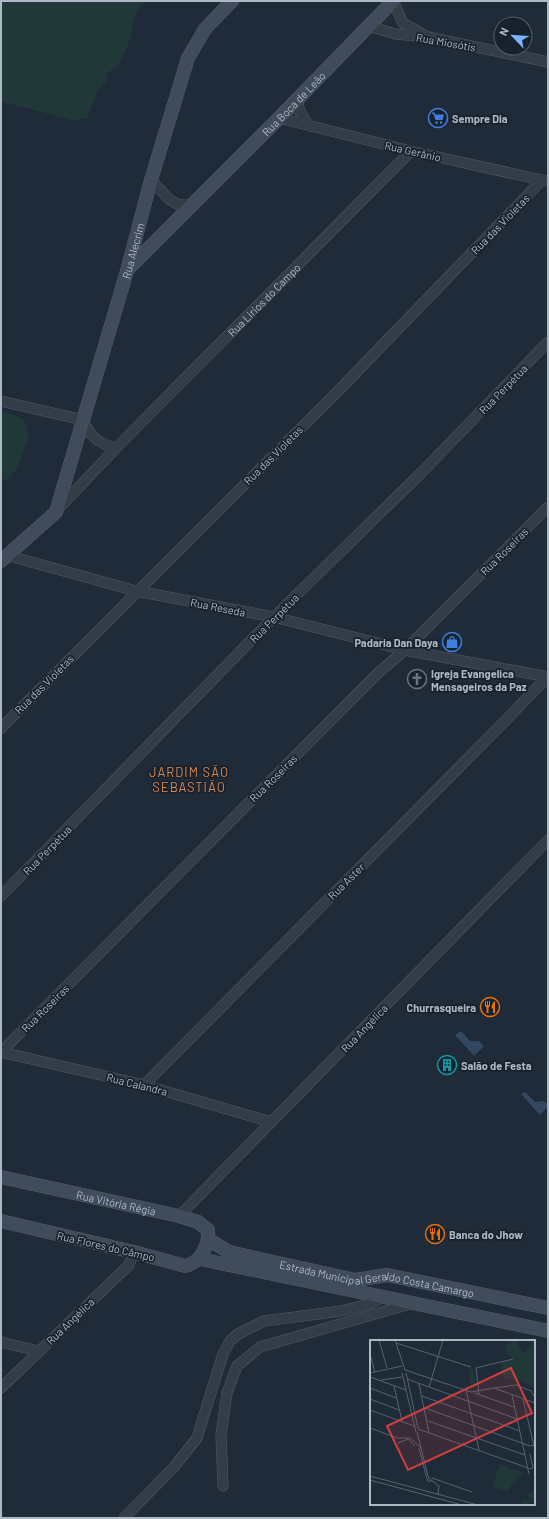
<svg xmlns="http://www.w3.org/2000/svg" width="549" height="1519" font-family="Barlow,sans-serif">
<rect width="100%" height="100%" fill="#1f2b38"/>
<g fill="#213839">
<path d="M1,1H147L138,9L133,21L131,37L120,63L108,73L106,82L98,90L87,119L71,120L1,101Z"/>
<path d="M1,410L21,418L27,425L29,435L17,469L6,480L1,481Z"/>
</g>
<g fill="#314860">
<path d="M461,1031L470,1041H479L484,1046L474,1056L455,1035Z"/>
<path d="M525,1092L535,1102L543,1101L548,1104V1107L540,1115L521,1094Z"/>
</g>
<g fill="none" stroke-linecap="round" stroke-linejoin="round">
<defs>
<g id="street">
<path d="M393,1L403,23L426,36"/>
<path d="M369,26L395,34L428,37L548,62"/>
<path d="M297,99L300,112L309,126"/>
<path d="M279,118L411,151L546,181"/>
<path d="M151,180L170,200L179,205H192"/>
<path d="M1,401L83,420C91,438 98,443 116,448"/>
<path id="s1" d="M57,510L116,448L411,151"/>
<path d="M6,555L136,591L274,617L405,650L548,677"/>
<path d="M1,728L341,388L542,180"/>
<path d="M1,896L274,617L422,472L548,342"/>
<path d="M1,1052L378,673L405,650L548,507"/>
<path d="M1,1052L144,1085L271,1122"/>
<path d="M144,1085L509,717L548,676"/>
<path d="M179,1216L548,840"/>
<path d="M1,1342L38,1351"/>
<path d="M1,1388L129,1265L134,1252"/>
<path d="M223,1486L221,1435L227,1393L237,1366L260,1347L410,1304"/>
<path d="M124,1518L174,1467L197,1438L223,1354L230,1341L238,1334L264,1321L341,1311L369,1304L383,1297"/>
</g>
<g id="secondary">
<path id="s2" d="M128,269L279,118L393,1"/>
<path id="s3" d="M1,561L56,512L127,271L151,180L188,58L205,29L232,1"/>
<path id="s4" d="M1,1177L179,1216L198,1222L208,1230C209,1245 202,1262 185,1266L134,1252L1,1221"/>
<path id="s5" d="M208,1239L229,1252L355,1280L387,1275L548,1308"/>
<path d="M200,1259C316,1282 432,1308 548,1331"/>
</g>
</defs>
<use href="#street" stroke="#505b66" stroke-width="11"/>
<use href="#secondary" stroke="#505b66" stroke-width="14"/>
<use href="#street" stroke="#323d48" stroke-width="10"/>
<use href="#secondary" stroke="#404c5c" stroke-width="13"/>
</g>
<defs>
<symbol id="supermarket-ring" viewBox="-11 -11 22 22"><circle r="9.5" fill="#18222d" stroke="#3f7fe0" stroke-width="1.5"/><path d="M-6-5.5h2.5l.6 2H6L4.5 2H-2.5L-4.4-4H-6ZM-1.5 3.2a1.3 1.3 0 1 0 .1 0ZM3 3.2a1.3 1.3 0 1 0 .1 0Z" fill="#3f7fe0"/></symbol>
<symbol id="shop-ring" viewBox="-11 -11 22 22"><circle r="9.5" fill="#18222d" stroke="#3f7fe0" stroke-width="1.5"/><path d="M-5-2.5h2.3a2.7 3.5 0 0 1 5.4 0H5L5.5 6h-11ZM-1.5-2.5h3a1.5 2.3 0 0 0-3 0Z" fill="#3f7fe0"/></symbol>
<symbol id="church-ring" viewBox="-11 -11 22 22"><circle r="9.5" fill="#18222d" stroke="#6b7280" stroke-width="1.5"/><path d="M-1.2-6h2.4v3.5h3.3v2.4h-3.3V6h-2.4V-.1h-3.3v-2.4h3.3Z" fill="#6b7280"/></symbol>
<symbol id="restaurant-ring" viewBox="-11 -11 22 22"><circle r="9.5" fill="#18222d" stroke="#e8710a" stroke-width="1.5"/><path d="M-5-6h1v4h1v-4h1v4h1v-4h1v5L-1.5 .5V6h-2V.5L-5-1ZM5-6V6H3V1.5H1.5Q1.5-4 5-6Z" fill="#e8710a"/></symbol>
<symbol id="building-ring" viewBox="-11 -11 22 22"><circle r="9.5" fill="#18222d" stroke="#0f9aa8" stroke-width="1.5"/><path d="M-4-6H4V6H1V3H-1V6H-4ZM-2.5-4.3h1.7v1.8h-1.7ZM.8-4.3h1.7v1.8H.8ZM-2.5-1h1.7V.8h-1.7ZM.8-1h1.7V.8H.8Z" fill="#0f9aa8"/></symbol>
</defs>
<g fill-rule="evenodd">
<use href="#supermarket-ring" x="427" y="107" width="22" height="22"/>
<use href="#shop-ring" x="441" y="631" width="22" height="22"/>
<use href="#church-ring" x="406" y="668" width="22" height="22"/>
<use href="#restaurant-ring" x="479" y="996" width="22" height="22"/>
<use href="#building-ring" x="436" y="1054" width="22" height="22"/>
<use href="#restaurant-ring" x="424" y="1223" width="22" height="22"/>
</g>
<g text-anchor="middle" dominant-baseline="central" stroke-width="3.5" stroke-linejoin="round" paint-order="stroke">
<g font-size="11" fill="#adb8c5" stroke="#18222d">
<text transform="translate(446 42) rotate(10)">Rua Miosótis</text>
<text stroke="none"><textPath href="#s2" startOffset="234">Rua Boca de Leão</textPath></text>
<text transform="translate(413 151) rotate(13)">Rua Gerânio</text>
<text transform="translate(500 224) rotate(-46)">Rua das Violetas</text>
<text stroke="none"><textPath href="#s3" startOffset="346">Rua Alecrim</textPath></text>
<text stroke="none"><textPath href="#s1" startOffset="295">Rua Lirios do Campo</textPath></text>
<text transform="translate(503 389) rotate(-46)">Rua Perpétua</text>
<text transform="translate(273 455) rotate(-45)">Rua das Violetas</text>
<text transform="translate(504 551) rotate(-45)">Rua Roseiras</text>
<text transform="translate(218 607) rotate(11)">Rua Reseda</text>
<text transform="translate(274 618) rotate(-45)">Rua Perpétua</text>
<text transform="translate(44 684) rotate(-45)">Rua das Violetas</text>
<text transform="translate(273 778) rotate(-45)">Rua Roseiras</text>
<text transform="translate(47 850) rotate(-46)">Rua Perpétua</text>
<text transform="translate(346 881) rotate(-45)">Rua Aster</text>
<text transform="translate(45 1008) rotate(-45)">Rua Roseiras</text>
<text transform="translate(364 1028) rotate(-46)">Rua Angélica</text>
<text transform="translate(137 1084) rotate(14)">Rua Calandra</text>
<text stroke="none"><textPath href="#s4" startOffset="118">Rua Vitória Régia</textPath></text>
<text transform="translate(106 1246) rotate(13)">Rua Flores do Câmpo</text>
<text stroke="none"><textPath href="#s5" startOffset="176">Estrada Municipal Geraldo Costa Camargo</textPath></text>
<text transform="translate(70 1321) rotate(-44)">Rua Angélica</text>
</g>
<g font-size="11" font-weight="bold" fill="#adb8c5" stroke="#18222d" text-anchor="start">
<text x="452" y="118">Sempre Dia</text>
<text x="438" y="642" text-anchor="end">Padaria Dan Daya</text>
<text x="431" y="673">Igreja Evangelica<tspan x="431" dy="13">Mensageiros da Paz</tspan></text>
<text x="476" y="1007" text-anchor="end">Churrasqueira</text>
<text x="461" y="1065">Salão de Festa</text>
<text x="449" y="1234">Banca do Jhow</text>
</g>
<g font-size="13" letter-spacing="1" fill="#d88755" stroke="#18222d">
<text x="189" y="772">JARDIM SÃO<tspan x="189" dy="15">SEBASTIÃO</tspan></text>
</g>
</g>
<g transform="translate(370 1340)">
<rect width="165" height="165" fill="#1f2b38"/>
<path d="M140,0H150L148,3L152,14L161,6V1L165,0V48L148,40L134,38L130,23L144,19L136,12L135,6ZM99,28L104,29L106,47L102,46L100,42ZM130,124L153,133L142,143L139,151L122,147ZM165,146L163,161L158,165H150L153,159L163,161L156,155L163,152Z" fill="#213839"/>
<path fill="none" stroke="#586370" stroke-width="1" d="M9,0L17,28M25,0L35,30M26,3L101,27M0,14L5,32M35,30L101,52L124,48L165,63M0,33L32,26M32,33L46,92M36,33L48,88M0,37L36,50M37,39L147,79M11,40L32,37M49,44L59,93M24,46L32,81M59,47L73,0M0,48L26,58M125,48L146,45L161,51L165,58M96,50L109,110M104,53L144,67M109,54L106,28L143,19M142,55L159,134M52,56L150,91M0,59L29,70M153,59L164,106M55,68L160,106L165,105M0,70L44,86M58,81L155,115M0,88L27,98H40L51,108M48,89L158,128M47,92L58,136L61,140L59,142L57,140L59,138M28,103L38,99L45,106M49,108L57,139M158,129L163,128L160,114M0,136L108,165M62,138L102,152M0,140L92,165M61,140L69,146L68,154"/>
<path fill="#d03e40" fill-opacity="0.15" stroke="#d03e40" stroke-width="2" d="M141,28L162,73L38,130L17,86Z"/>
<rect width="165" height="165" fill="none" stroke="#adb8c5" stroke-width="2"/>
</g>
<rect width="549" height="1519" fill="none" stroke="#adb8c5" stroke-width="4"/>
<g transform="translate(513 36) rotate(295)"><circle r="19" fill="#18222d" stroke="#545e6a"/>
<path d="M0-3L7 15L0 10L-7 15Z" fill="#7ab4fd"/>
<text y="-6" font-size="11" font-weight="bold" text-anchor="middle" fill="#adb8c5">N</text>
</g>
</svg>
